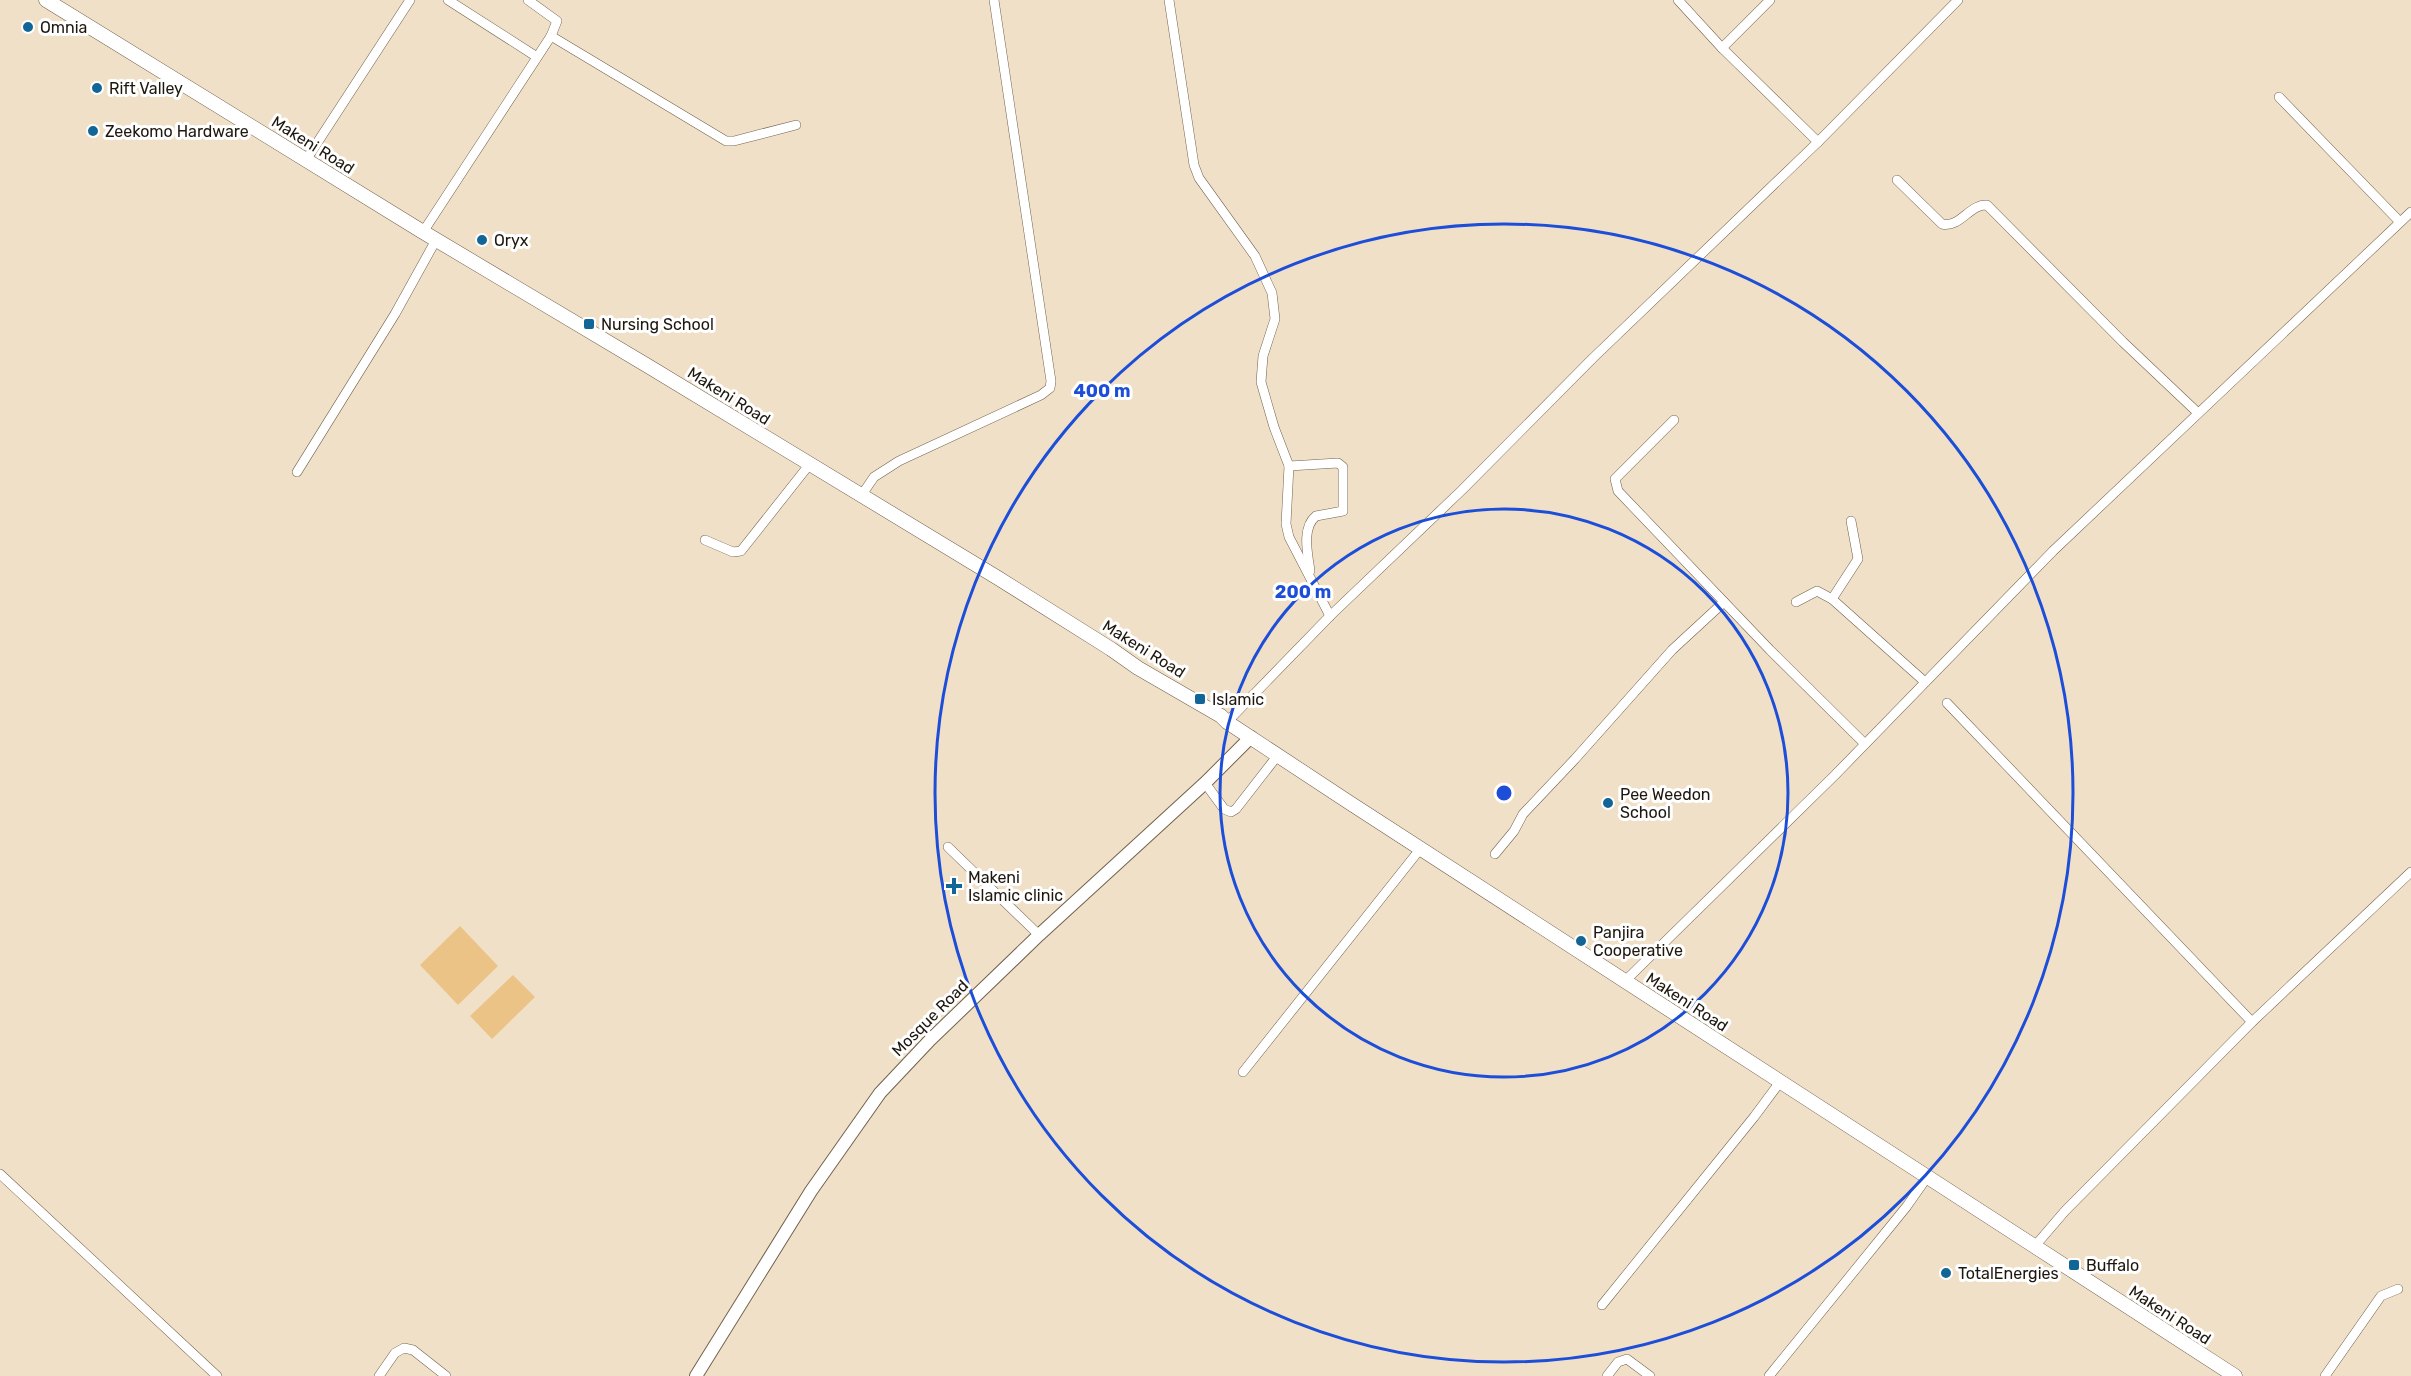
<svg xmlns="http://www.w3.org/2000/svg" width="2411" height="1376" font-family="Rubik,sans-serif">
<rect width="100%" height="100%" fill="#f1e0c8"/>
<g fill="#ecc387">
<path d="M460,926L498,966L458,1005L420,965Z"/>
<path d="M513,975L535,997L492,1039L470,1016Z"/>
</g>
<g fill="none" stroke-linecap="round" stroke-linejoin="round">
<defs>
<g id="minor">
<path d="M448,0L537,57"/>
<path d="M528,0L557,21L551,36"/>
<path d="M1169,0L1194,165L1199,178L1255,256L1272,293L1275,319L1263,356L1261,382L1274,427L1289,466L1286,524L1289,537L1330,616"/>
<path d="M1678,0L1722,48L1770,0"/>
<path d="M1722,48L1818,142"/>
<path d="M2279,97L2400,222"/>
<path d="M306,160L410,0"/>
<path d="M1897,180L1942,224C1961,228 1969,204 1987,205L2123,342L2197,412"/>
<path d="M423,232L551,36L726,141H734L796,125"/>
<path d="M1674,420L1615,479L1618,491L1770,650L1865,744"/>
<path d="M1289,466L1338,463L1343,467V511L1316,516C1301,528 1308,555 1310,571"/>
<path d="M297,472L395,314L436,240"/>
<path d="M861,496L874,477L899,461L1041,395L1050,388L1051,381L994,0"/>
<path d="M705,540L733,552L741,551L809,465"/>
<path d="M1832,599L1858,559L1851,521"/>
<path d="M1796,602L1817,591L1832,599L1925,682"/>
<path d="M1947,703L2252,1022"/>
<path d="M1227,722L1330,616L1462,490L1593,358L1818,142L1958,0"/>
<path d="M1205,783L1224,809L1231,812L1236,809L1278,755"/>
<path d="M948,847L1039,935"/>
<path d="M1495,854L1514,831L1523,814L1575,759L1672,650L1724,602"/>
<path d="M1625,981L1835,775L2053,551L2411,212"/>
<path d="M1243,1072L1421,848"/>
<path d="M0,1174L217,1376"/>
<path d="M2034,1247L2065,1211L2252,1022L2411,872"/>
<path d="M1602,1305L1754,1117L1780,1082"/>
<path d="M379,1376L395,1353L404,1348L413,1350L446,1376"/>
<path d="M1607,1376L1618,1362L1627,1359L1650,1376"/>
<path d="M1769,1376L1907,1206L1928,1176"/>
<path d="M2325,1376L2381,1296L2398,1289"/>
</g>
<path id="tertiary" d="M696,1376L811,1191L880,1093L930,1040L1039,935L1205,783L1251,737"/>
<path id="secondary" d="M46,0L423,232L648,366L998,578L1111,649L1138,668L1221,716L1227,722L1350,803L2235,1376"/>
</defs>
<use href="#minor" stroke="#71624d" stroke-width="10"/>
<use href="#tertiary" stroke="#71624d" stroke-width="14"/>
<use href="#secondary" stroke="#71624d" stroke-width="15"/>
<use href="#minor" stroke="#fff" stroke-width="9"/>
<use href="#tertiary" stroke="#fff" stroke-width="12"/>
<use href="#secondary" stroke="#fff" stroke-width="14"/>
</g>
<g fill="none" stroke="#1d4ed8" stroke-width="3">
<circle cx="1504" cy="793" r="284"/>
<circle cx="1504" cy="793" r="569"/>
</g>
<g fill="#126697" stroke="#fff" stroke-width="2">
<circle cx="28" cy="27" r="6"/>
<circle cx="97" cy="88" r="6"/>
<circle cx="93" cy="131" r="6"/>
<circle cx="482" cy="240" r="6"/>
<rect x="583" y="318" width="12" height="12" rx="3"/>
<rect x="1194" y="693" width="12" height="12" rx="3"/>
<circle cx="1608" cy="803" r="6"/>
<path d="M951 877h6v6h6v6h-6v6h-6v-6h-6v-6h6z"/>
<circle cx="1581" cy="941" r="6"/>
<rect x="2068" y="1259" width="12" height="12" rx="3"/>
<circle cx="1946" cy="1273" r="6"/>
</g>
<g text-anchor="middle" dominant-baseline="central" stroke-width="6" stroke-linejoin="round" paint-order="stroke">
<g font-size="16" fill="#1d170e" stroke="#fff" text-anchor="start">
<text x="40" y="27">Omnia</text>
<text x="109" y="88">Rift Valley</text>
<text x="105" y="131">Zeekomo Hardware</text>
<text x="494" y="240">Oryx</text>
<text x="601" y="324">Nursing School</text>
<text x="1212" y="699">Islamic</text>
<text x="1620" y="794">Pee Weedon<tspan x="1620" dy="18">School</tspan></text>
<text x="968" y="877">Makeni<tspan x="968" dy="18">Islamic clinic</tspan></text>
<text x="1593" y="932">Panjira<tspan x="1593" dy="18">Cooperative</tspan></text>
<text x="2086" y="1265">Buffalo</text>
<text x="1958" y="1273">TotalEnergies</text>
</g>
<g font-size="16" fill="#1d170e" stroke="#fff">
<text transform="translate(313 145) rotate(32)">Makeni Road</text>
<text transform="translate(729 396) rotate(32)">Makeni Road</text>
<text transform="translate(1144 649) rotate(32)">Makeni Road</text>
<text transform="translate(1687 1002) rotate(33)">Makeni Road</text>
<text transform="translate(930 1018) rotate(-45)">Mosque Road</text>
<text transform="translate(2170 1315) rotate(33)">Makeni Road</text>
</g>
</g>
<circle cx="1504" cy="793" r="9" fill="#1d4ed8" stroke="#fff" stroke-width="3"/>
<g font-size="18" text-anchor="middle" font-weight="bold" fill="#1d4ed8" stroke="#fff" stroke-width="6" stroke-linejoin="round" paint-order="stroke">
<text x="1102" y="397">400 m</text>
<text x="1303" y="598">200 m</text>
</g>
</svg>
